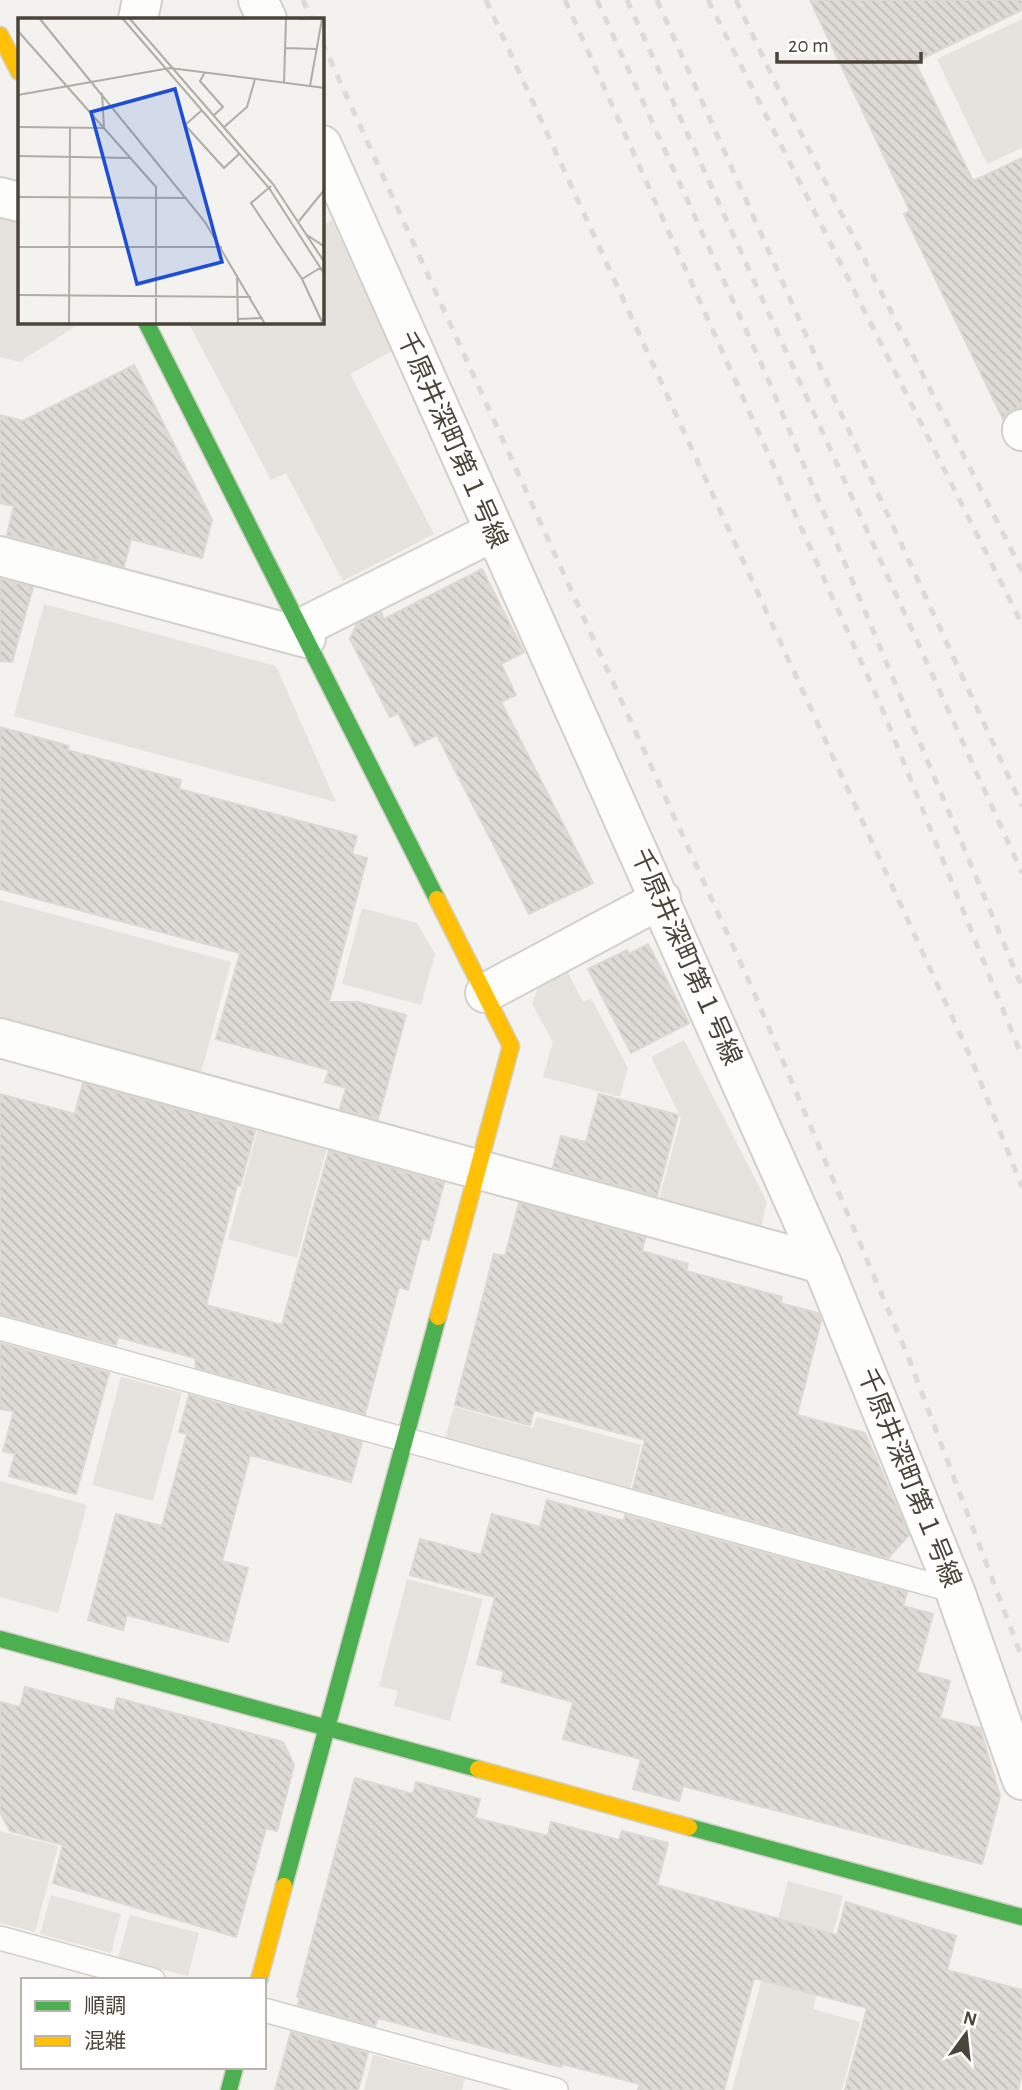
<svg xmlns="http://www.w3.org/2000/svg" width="1022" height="2090" font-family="'Alegreya Sans','Noto Sans JP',sans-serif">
<defs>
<pattern id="building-back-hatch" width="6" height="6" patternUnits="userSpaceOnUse" patternTransform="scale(1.75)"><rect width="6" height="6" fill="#dedbd6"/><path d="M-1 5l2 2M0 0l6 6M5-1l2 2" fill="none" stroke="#c0bdb8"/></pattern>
</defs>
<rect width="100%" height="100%" fill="#f4f2ee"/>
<g fill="#e6e3df">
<path d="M1022,19V148L987,164L937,59Z"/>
<path d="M0,213L19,218V322H82L20,362L0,357Z"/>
<path d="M332,220L392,351L350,374L434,534L343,581L286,473L271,480L188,322H322V225Z"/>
<path d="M44,604L276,666L336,802L14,716Z"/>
<path d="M0,900L231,962L201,1073L0,1019Z"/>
<path d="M362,908L417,923L435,954L421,1005L342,984Z"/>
<path d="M567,971L583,1002L591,998L628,1068L620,1097L543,1077L553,1042L532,1004L539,985Z"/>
<path d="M684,1040L767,1202L761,1226L659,1199L681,1118L651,1057Z"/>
<path d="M258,1128L327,1147L297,1258L228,1239Z"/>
<path d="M121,1377L182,1393L153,1501L92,1485Z"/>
<path d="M454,1407L533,1428L537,1417L641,1445L630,1489L445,1439Z"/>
<path d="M0,1481L87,1505L58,1613L0,1597Z"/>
<path d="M407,1579L483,1599L450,1721L394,1706L398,1691L379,1686Z"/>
<path d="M0,1831L58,1846L35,1932L0,1923Z"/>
<path d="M788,1881L843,1896L813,2009L860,2022L842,2090H732Z"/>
<path d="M51,1895L121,1914L111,1953L40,1934Z"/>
<path d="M130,1915L199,1933L188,1976L118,1958Z"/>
<path d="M373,2055L465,2079L462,2090H364Z"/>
</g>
<g fill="url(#building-back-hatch)" stroke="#dcd9d4" stroke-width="2">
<path d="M810,0H1022V10L915,62L973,181L1022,158V407L1011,410L1003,419L904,214L910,211Z"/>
<path d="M134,365L212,520L202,558L131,539L124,567L7,535L14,506L0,503V415L23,421Z"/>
<path d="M482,569L524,652L501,664L516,695L501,702L593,883L529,914L437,735L415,746L398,713L390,717L350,639L357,624L381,612L384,619Z"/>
<path d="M0,579L33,587L12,662L0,661Z"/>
<path d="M0,727L69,746L67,750L181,780L179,789L357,836L352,854L367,858L329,1002H358L406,1015L378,1119L340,1109L346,1088L325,1082L329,1070L216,1039L240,953L0,889Z"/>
<path d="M648,944L689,1023L631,1053L588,969L627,950L629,954Z"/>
<path d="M83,1083L255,1131L240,1186L237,1185L206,1305L282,1325L329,1151L444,1183L429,1240L422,1238L408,1290L399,1287L365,1414L196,1368L195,1358L118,1337L116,1345L0,1314V1094L75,1114Z"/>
<path d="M599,1094L678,1115L657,1196L553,1167L561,1136L586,1142Z"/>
<path d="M519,1203L645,1238L642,1251L688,1264L686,1271L782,1297L780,1303L818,1313L821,1321L797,1415L865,1433L909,1535L888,1558L633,1488L645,1440L534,1410L530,1425L455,1405L494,1254L505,1256Z"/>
<path d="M0,1343L109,1373L76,1494L9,1476L15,1454L3,1451L14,1411L0,1409Z"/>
<path d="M189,1395L362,1442L351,1482L250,1455L222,1561L248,1568L228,1642L127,1615L123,1630L88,1620L116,1514L162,1526L187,1434L179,1432Z"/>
<path d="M547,1500L624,1521L625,1515L907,1592L903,1606L933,1614L917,1672L950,1681L940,1718L980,1728L1000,1796L982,1864L683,1786L679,1801L633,1789L641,1759L563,1739L573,1702L501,1682L504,1671L477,1664L495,1597L410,1575L420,1539L481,1555L492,1514L540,1527Z"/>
<path d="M25,1687L114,1711L117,1698L283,1742L294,1765L277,1831L266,1828L236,1937L53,1883L63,1845L10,1831L0,1812V1702L20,1707Z"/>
<path d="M355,1778L413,1794L416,1782L480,1799L475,1818L548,1836L551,1822L619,1840L622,1831L668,1843L657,1885L837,1935L846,1902L956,1936L947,1970L1022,1990V2074L1018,2090H845L867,2008L754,1978L724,2090H638L640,2084L562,2064L561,2067L378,2018L375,2026L298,2005L300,1997H297Z"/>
<path d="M291,2032L368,2053L358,2090H275Z"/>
</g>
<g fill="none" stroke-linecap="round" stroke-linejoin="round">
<defs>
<g id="lane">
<path d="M0,1328L955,1591"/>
<path d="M0,1938L153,1980"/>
<path d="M264,2010L556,2090"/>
</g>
<g id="street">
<path d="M258,0L267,19"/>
<path d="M138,19L142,0"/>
<path d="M322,145L822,1264L955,1591L1022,1780"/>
<path d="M0,197L19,202"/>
<path d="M1022,429V431"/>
<path d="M0,556L306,638"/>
<path d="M301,628L493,532"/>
<path d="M485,993L661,899"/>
<path d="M0,1038L822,1264"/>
</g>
<g id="fast">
<path d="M146,322L437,899"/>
<path d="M0,1639L478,1769"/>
<path d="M689,1827L1022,1917"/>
<path d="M284,1886L438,1317"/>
<path d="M229,2090L235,2067"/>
</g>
<g id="slow">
<path d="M0,35L19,72"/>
<path d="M437,899L511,1046L438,1317"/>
<path d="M478,1769L689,1827"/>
<path d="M259,1980L284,1886"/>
</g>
</defs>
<use href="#lane" stroke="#d2d0cb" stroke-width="26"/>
<use href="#street" stroke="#d2d0cb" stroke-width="42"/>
<use href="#fast" stroke="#d3cfc5" stroke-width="19"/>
<use href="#slow" stroke="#d3cfc5" stroke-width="19"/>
<use href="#lane" stroke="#fdfdfc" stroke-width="23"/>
<use href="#street" stroke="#fdfdfc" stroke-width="38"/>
<use href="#fast" stroke="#4caf50" stroke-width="16"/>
<use href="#slow" stroke="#ffc107" stroke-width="16"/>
<g stroke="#dbdbda" stroke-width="5" stroke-dasharray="9 9" stroke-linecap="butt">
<path d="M303,0L312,19"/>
<path d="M486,0L971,1058L1022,1187"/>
<path d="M565,0L881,706L1022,1057"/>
<path d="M597,0L765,372L1022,987"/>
<path d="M627,0L1022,873"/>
<path d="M657,0L839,409L1022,806"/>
<path d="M708,0L1022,624"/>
<path d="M736,0L774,80L1022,571"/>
<path d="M322,42L752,988L909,1359L1022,1658"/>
</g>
</g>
<g text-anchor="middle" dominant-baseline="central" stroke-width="5" stroke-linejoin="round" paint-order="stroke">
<g font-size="26" fill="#4b4439" stroke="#fff">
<text transform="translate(452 440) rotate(66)">千原井深町第１号線</text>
<text transform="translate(686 957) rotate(66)">千原井深町第１号線</text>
<text transform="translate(909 1478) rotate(68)">千原井深町第１号線</text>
</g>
</g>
<g transform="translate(18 18)">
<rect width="306" height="306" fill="#f4f2ee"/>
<path fill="none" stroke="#b0aca6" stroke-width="2" d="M22,1L187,204L247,306M105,1L251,170L307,257M112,1L255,166L307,245M281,1H306M0,13L138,169V306M267,30L298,31M187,54L182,63L205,89L195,98M266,65L268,1M292,68L304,1M0,77L152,50L307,70M183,93L167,107L206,150L221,136M0,109L86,110L84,75M205,110L229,89L237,61M0,138L112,140M253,168L233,185L284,261L305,306M0,179L169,180M281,203L307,171M289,217L307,229M0,229H204M219,257L220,306M284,261L302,250M0,277L233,279M220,301L245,300M51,306L52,110"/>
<path fill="#1d4ed8" fill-opacity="0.15" stroke="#1d4ed8" stroke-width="3.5" d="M157,71L204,244L119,266L73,94Z"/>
<rect width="306" height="306" fill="none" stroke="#4b4439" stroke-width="3.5"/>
</g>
<rect x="21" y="1978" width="245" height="91" fill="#ffffff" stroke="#b7b4b0" stroke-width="2"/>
<rect x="35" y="2001" width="35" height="10" fill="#4caf50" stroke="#b7b4b0" stroke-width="2"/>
<text x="84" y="2013" font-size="21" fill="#4b4439">順調</text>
<rect x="35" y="2036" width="35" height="10" fill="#ffc107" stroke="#b7b4b0" stroke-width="2"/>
<text x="84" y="2048" font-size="21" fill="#4b4439">混雑</text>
<g transform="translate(966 2034) rotate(15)" stroke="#ffffff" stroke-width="5" paint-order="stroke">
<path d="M0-5L12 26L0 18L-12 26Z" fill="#4b4439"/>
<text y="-10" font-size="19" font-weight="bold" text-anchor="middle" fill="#4b4439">N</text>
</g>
<path d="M777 52v10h144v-10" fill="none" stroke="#4b4439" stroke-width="3.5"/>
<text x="788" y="52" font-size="21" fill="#4b4439" stroke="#ffffff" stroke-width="5" paint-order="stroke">20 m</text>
</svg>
